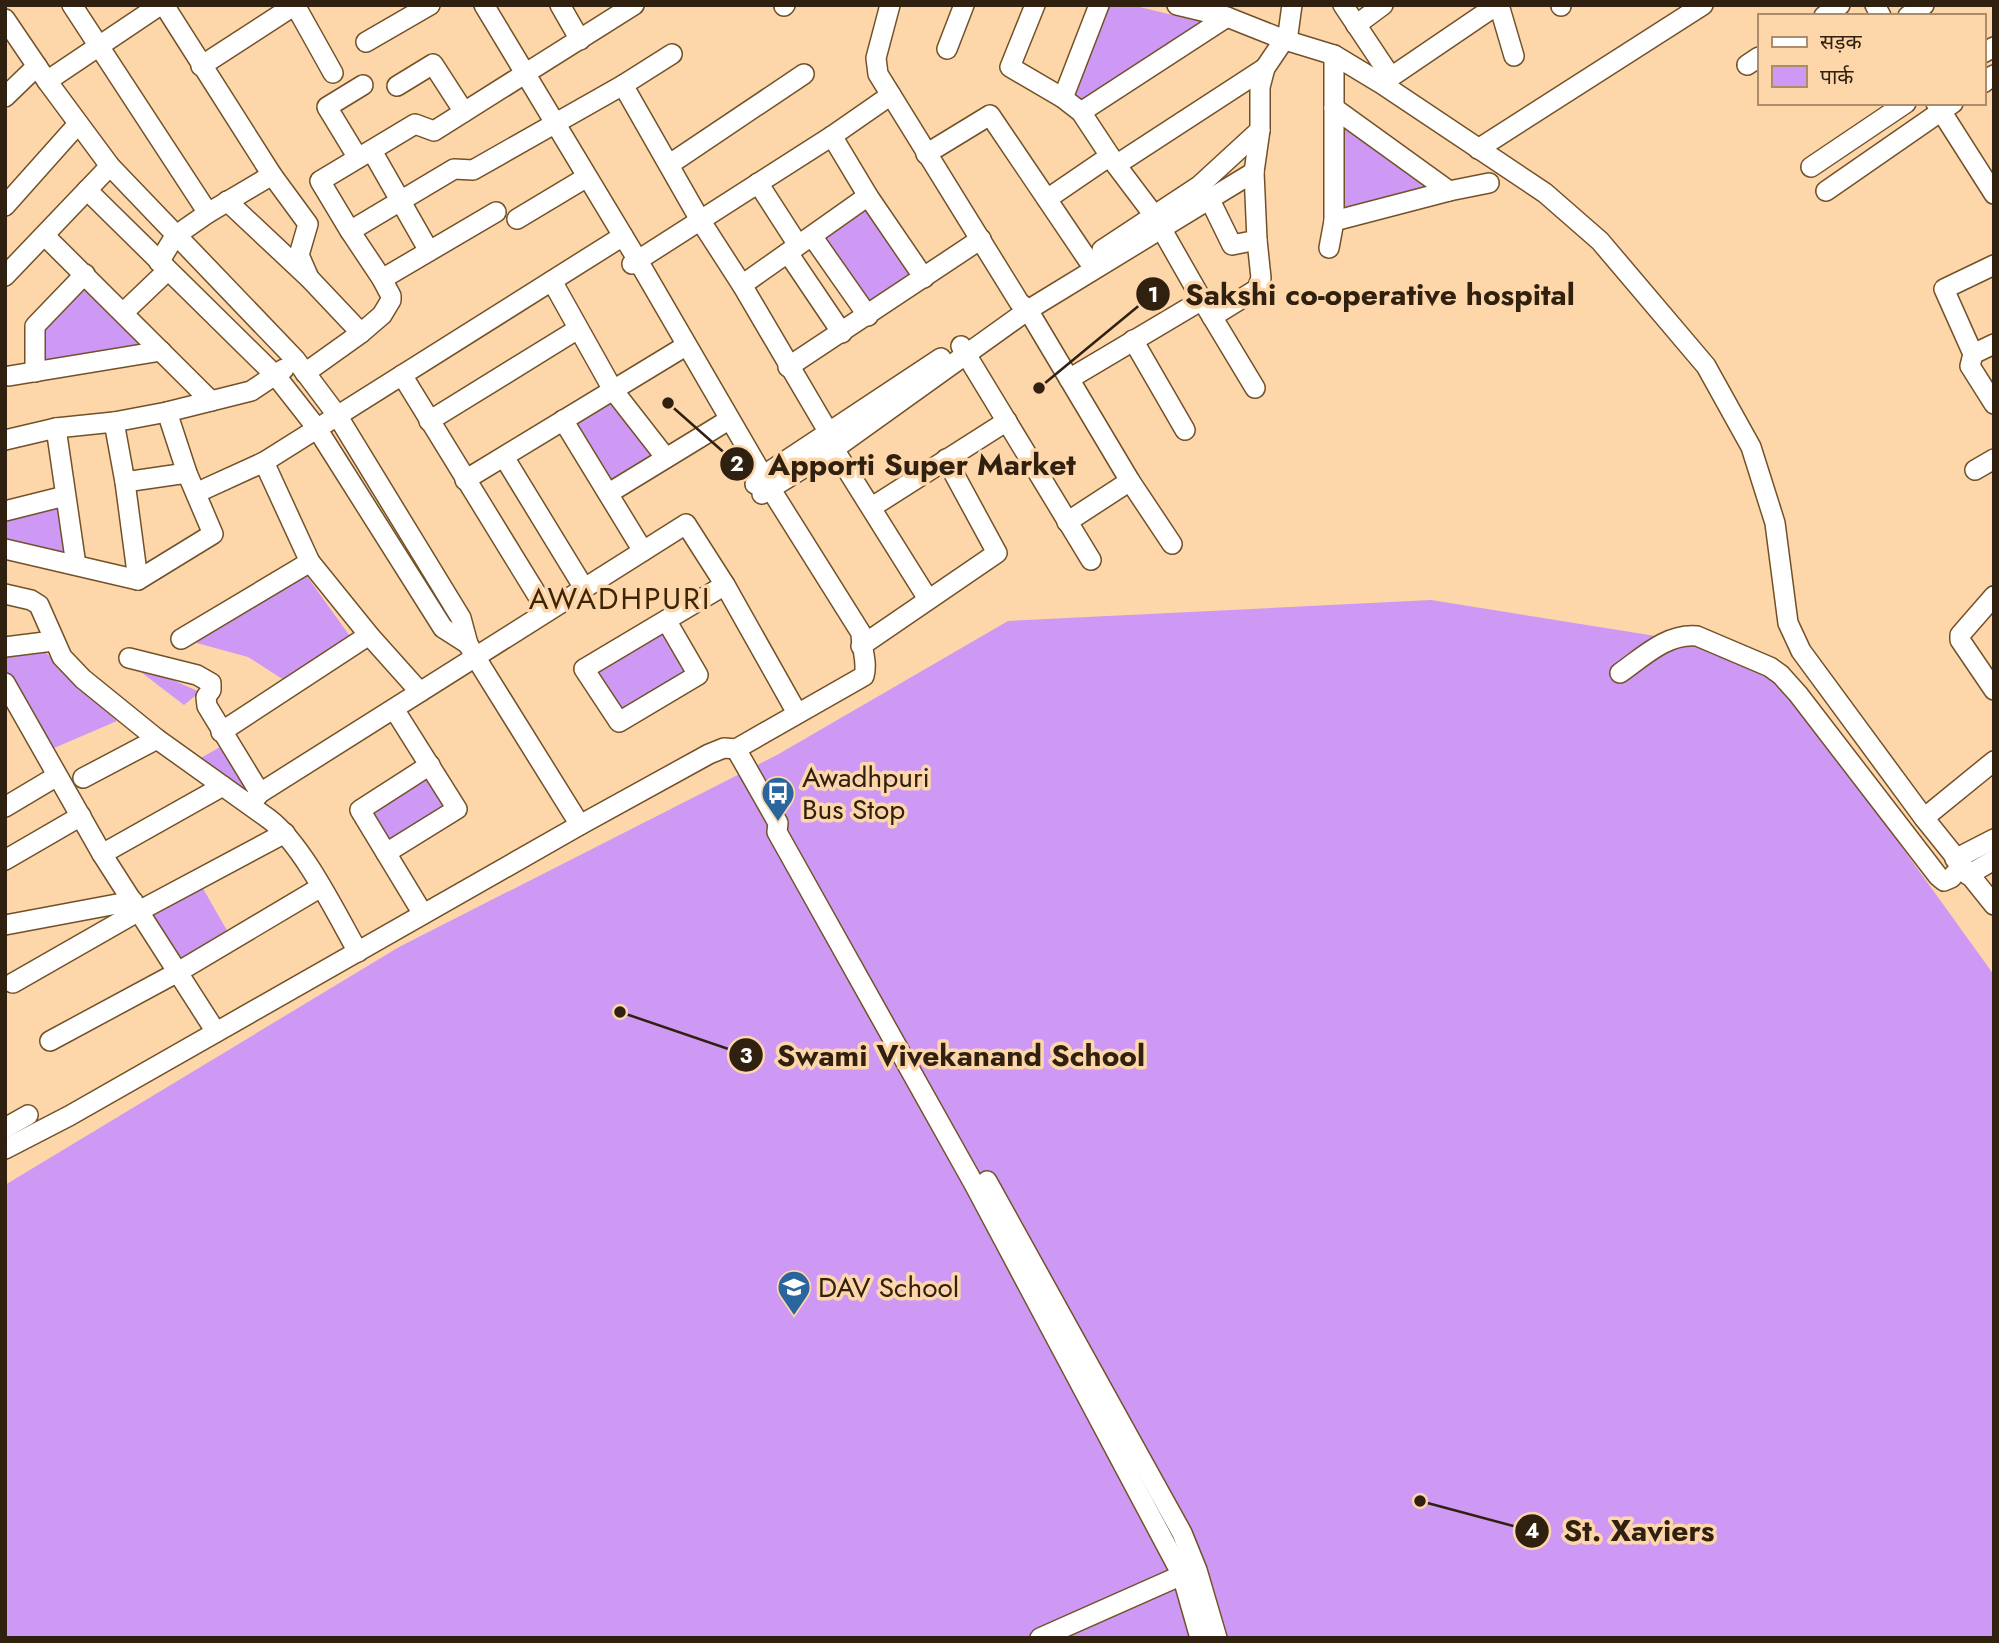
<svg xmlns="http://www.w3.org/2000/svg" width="1999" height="1643" font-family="Jost,'Noto Sans Devanagari',sans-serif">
<rect width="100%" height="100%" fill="#fdd6aa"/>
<g fill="#ce98f5">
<path d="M1109,5H1131L1206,23L1081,106L1071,98Z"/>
<path d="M1352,127L1433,186L1345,211L1341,131Z"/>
<path d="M867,202L915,275L869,307L821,235Z"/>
<path d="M84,285L148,347L42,364L39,336Z"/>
<path d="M612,396L659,456L612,486L570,421Z"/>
<path d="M59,502L68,557L5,544V515Z"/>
<path d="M306,575L352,639L284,680L248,657L193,642Z"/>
<path d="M1431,600L1762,653L1994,975V1638H5V1185L399,947L777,755L1008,621Z"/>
<path d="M665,626L691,672L624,713L592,670Z"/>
<path d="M41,648L117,721L54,748L37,728L5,671V653Z"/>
<path d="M140,666L200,692L184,705L137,669Z"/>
<path d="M220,747L255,792L249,798L199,759Z"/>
<path d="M427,772L450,809L390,848L367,813Z"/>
<path d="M201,885L229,934L182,960L153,914Z"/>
</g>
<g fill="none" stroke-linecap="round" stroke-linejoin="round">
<defs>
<g id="minor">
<path d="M72,5L208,213"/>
<path d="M164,5L272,175L308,224L299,255L309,278"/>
<path d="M295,5L333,73"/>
<path d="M560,5L580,40"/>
<path d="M890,5L876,58L878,74L1019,302L1028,310L1130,481L1172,544"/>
<path d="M1035,5L1010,67L1063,98L1081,112L1116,165L1153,214L1202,300L1255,388"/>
<path d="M1177,5L1227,17L1285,40L1334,55L1382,84L1545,193L1600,241L1706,366L1751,447L1775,523L1788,623L1801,651L1924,818L1994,905"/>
<path d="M1343,5L1391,77L1497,5"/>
<path d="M1499,5L1514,56"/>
<path d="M1561,5V6"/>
<path d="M1875,5L1881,16"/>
<path d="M784,6L785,5"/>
<path d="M1824,16L1840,5"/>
<path d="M1908,16L1924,5"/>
<path d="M5,19L47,81L110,166L295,359L337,415L461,618L468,644L476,658L580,825"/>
<path d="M1356,25L1383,5"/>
<path d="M366,42L430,5"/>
<path d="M947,49L964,5"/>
<path d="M1983,53L1994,47"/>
<path d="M1747,65L1759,57"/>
<path d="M201,66L295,5"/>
<path d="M47,81L160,5"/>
<path d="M1983,83L1994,75"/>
<path d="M623,85L700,220L742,285L829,433L834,449L928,599"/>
<path d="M397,86L433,64L464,112"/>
<path d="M5,97L37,66"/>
<path d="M1063,98L1099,5"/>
<path d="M1936,103L1994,194"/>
<path d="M1081,112L1227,17"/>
<path d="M832,136L868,196L924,278"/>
<path d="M1478,149L1703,5"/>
<path d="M372,151L429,251"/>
<path d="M926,154L990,115L1088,260"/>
<path d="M358,158L327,107L363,85"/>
<path d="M670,164L804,74"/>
<path d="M1116,165L1265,68"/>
<path d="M1811,167L1906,103"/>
<path d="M758,183L798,245"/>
<path d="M1201,188L1209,198L1232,245L1257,240L1254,172"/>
<path d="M87,190L276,376L316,427L443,628L468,644"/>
<path d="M1449,191L1489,183"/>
<path d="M1826,191L1953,103"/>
<path d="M1047,199L1110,156"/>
<path d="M227,201L309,278L361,333"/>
<path d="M5,206L78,124"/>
<path d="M517,219L582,180"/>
<path d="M1334,221L1449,191L1334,108"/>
<path d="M350,231L454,169L473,170L623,85L672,54"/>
<path d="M45,236L211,401"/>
<path d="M812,236L868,316"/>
<path d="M1329,248L1334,221V55"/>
<path d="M1102,250L1199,186L1260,130"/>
<path d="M788,253L842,333"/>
<path d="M159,262L175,236L208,213L272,175"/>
<path d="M632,264L832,136L891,95"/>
<path d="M1994,265L1944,289L1973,354L1970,366L1994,404"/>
<path d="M5,276L110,166"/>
<path d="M382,279L496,212"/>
<path d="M552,281L613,390L666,458"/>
<path d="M742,285L868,196"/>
<path d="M124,312L167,271"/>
<path d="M1212,317L1257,289L1261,278L1257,240"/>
<path d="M1133,340L1185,430"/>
<path d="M961,346L1091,560"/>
<path d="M1973,354L1994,344"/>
<path d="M788,367L981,239"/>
<path d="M35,372V326L85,274"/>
<path d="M305,373L361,333L382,315L391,300V296L382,279L350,231L320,181L415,124L434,131L634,5"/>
<path d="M402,375L547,611"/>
<path d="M9,376L161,351"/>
<path d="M1069,379L1202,300"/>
<path d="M563,420L643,551"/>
<path d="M429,421L578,329"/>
<path d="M114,422L125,482L138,580"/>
<path d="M56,428L76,565"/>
<path d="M5,440L56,428L114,422L167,412L251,391L284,369"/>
<path d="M504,457L584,588"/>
<path d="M264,462L310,562L369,635L420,692"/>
<path d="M1975,470L1994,459"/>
<path d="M465,480L679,350"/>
<path d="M125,482L187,473"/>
<path d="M755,484L764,475L941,358"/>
<path d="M196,493L264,462L623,236"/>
<path d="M609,493L722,424"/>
<path d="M762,494L834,449L1028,310L1254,172L1260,130V87L1265,68L1288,34L1292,5"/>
<path d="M872,507L1007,421"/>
<path d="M5,511L65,496"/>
<path d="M1067,522L1130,481"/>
<path d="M5,549L138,580L213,534L187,473L167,412"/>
<path d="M5,594L31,600L39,605L62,657L83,679L157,739L269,819C303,845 336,913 358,952"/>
<path d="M1994,596L1960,635V640L1994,690"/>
<path d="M666,620L698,675L619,722L584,669L725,585"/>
<path d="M181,639L310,562"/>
<path d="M861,646L997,553L946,459"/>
<path d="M5,647L53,641"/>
<path d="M129,658L197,675L211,683V690L206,697L207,706L260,793"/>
<path d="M1620,673C1643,657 1667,633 1697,636L1770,667L1781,675L1798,694L1938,876L1944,881L1951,878L1961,867"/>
<path d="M5,683L102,854L216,1032"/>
<path d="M221,732L369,635"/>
<path d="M736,749L778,823L777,832L974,1184L1182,1575L1200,1638"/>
<path d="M83,778L157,739"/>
<path d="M250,805L260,793L686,524L725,585L797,713"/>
<path d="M5,807L57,776"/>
<path d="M1924,818L1994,761"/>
<path d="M386,853L457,809L394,709"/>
<path d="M102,854L223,786"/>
<path d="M1955,859L1994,839"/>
<path d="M5,860L81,816"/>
<path d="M1968,875L1994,860"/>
<path d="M423,914L360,810L430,765"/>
<path d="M5,925L133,901"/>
<path d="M13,983L139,911L285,833"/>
<path d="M50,1041L178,972L321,887"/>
<path d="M5,1128L28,1115"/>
<path d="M5,1149L69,1116L580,825L709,754L724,748L736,749L864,676C868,661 861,648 861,633L770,488L637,259L484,5"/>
<path d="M987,1181L1182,1533L1197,1570L1217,1638"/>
<path d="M1040,1638L1182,1575"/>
</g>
</defs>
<use href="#minor" stroke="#735128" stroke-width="22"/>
<use href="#minor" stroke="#fff" stroke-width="19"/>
</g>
<defs>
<symbol id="bus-pin" viewBox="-11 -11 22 30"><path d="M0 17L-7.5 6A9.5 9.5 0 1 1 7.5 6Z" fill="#2b659d" stroke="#fdd6aa"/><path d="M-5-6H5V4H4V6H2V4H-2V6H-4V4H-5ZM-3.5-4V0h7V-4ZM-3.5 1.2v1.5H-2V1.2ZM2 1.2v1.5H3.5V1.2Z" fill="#fff"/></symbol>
<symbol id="school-pin" viewBox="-11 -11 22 30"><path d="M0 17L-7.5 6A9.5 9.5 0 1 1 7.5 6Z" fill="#2b659d" stroke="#fdd6aa"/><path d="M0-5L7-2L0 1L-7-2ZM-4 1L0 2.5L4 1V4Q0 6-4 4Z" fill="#fff"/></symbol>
</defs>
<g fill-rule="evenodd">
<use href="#bus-pin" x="759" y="774" width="38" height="52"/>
<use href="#school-pin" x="775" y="1268" width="38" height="52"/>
</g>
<g text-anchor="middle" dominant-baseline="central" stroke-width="7" stroke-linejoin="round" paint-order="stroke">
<g font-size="28" fill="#2f200f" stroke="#fdd6aa" text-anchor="start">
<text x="802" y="777">Awadhpuri<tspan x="802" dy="32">Bus Stop</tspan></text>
<text x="818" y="1287">DAV School</text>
</g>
<g font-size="30" letter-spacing="2" fill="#3e2504" stroke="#fdd6aa">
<text x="620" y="598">AWADHPURI</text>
</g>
</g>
<path fill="none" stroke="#2f200f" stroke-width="2.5" d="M1039 388L1153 294M668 403L737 464M620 1012L746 1055M1420 1501L1532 1531"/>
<g fill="#2f200f" stroke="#fdd6aa" stroke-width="2.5">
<circle cx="1039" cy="388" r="7"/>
<circle cx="668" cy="403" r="7"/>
<circle cx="620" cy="1012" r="7"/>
<circle cx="1420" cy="1501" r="7"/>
<circle cx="1153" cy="294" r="18"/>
<circle cx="737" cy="464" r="18"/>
<circle cx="746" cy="1055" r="18"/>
<circle cx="1532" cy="1531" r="18"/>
</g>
<g font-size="21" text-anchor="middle" font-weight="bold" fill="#fff">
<text x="1153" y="302">1</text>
<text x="737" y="471">2</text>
<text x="746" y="1063">3</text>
<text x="1532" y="1538">4</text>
</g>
<g font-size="30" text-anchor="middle" font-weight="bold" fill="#2f200f" stroke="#fdd6aa" stroke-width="7" stroke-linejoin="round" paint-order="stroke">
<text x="1380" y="305">Sakshi co-operative hospital</text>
<text x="922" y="475">Apporti Super Market</text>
<text x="961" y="1066">Swami Vivekanand School</text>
<text x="1639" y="1541">St. Xaviers</text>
</g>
<rect width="1999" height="1643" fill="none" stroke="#2f200f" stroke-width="14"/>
<rect x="1758" y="14" width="228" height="91" fill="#fdd6aa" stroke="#ab8d6c" stroke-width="2"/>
<rect x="1772" y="37" width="35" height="10" fill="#ffffff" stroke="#ab8d6c" stroke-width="2"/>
<text x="1820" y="49" font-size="21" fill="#2f200f">सड़क</text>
<rect x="1772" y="66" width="35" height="21" fill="#ce98f5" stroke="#ab8d6c" stroke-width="2"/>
<text x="1820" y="84" font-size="21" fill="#2f200f">पार्क</text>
</svg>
